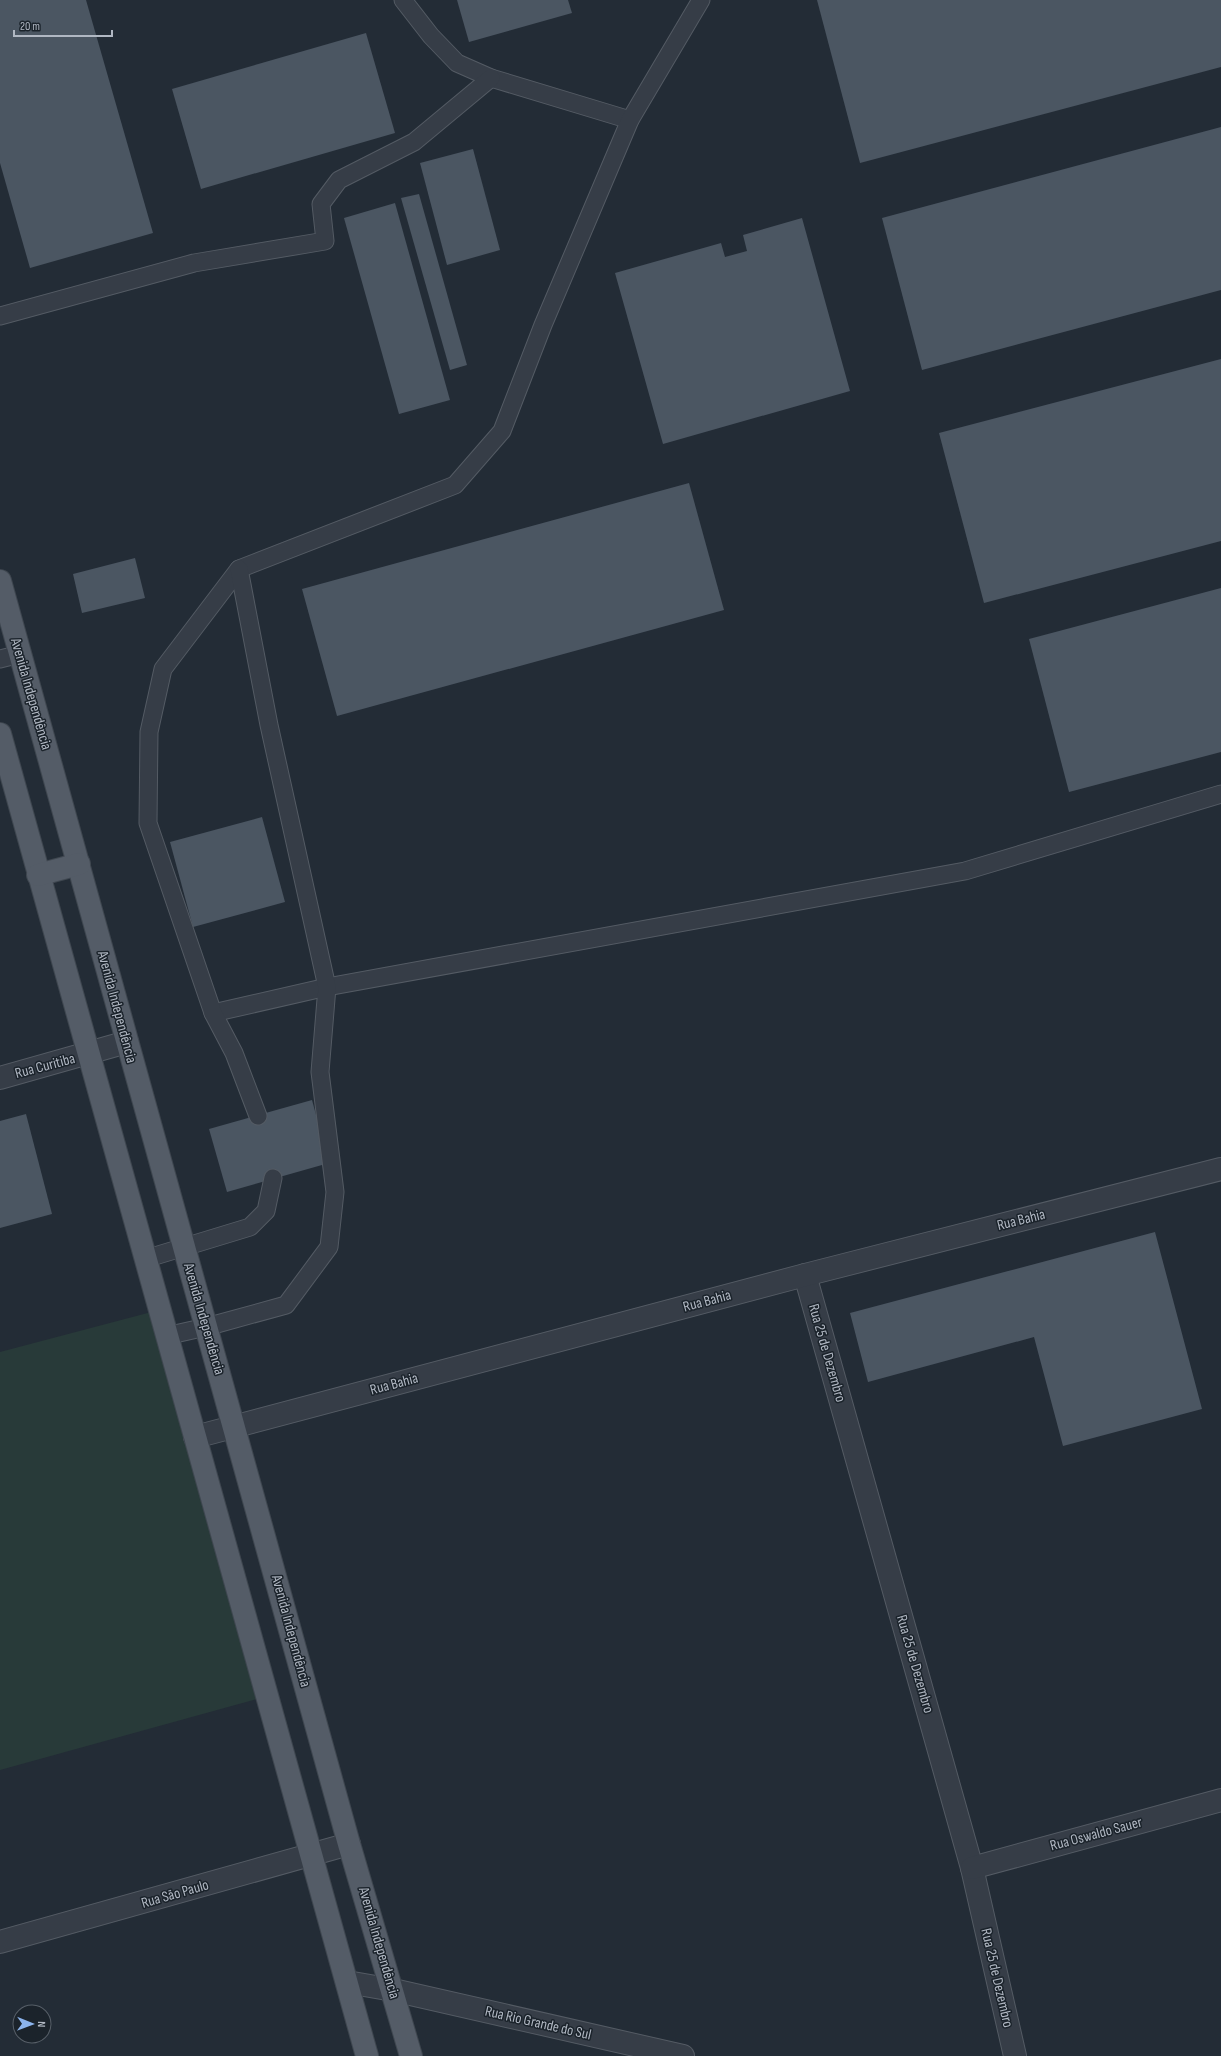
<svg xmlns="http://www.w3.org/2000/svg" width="1221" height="2056" font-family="'Sofia Sans Condensed',sans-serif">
<rect width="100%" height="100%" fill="#232c36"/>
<path fill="#283a39" d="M159,1310L268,1696L0,1770V1352Z"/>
<g fill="#4b5662">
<path d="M0,0H86L153,233L30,268L0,163Z"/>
<path d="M457,0H568L572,13L469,42Z"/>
<path d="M817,0H1221V67L860,163Z"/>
<path d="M366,33L395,133L201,189L172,89Z"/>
<path d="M1221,127V290L922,370L882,218Z"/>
<path d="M473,149L500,250L447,265L420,163Z"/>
<path d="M419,194L467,365L450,370L401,198Z"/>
<path d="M395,203L450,400L399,414L344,218Z"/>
<path d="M802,218L850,391L663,444L615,273L721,243L725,257L747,251L743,235Z"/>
<path d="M1221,359V541L984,603L939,433Z"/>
<path d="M689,483L724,610L337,716L302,589Z"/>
<path d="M135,558L145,598L82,613L73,574Z"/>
<path d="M1221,588V752L1069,792L1029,639Z"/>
<path d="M262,817L285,902L193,927L170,842Z"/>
<path d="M312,1100L329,1163L227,1192L209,1129Z"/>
<path d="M26,1114L52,1214L0,1228V1121Z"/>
<path d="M1155,1232L1202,1409L1063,1446L1034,1337L868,1382L850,1313Z"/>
</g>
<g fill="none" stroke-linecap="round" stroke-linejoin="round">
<defs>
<g id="service">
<path d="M403,0L431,36L457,63L491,78L630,120"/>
<path d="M0,316L194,263L325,241L321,204L339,180L414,142L491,78"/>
<path d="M0,659L20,654"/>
<path d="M213,1013L327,987L965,871L1221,794"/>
<path d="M258,1116L234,1053L213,1013L148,823L149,732L163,669L239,569L455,485L502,431L543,325L630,120L701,0"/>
<path d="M145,1259L250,1227L266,1211L273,1178"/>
<path d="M166,1336L206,1327L286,1305L329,1247L335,1192L320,1072L327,987L269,725L239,569"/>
</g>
<g id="minor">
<path d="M0,1078L127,1042"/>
<path d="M805,1275L972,1868L1015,2056"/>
<path d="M195,1437L805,1275L1221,1169"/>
<path d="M972,1868L1221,1800"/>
<path d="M0,1942L349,1844"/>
</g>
<path id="tertiary" d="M347,1982L393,1990L683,2056"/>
<g id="primary">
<path d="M0,581L349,1844L411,2056"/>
<path d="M0,734L367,2056"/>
<path d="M38,875L79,864"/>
</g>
</defs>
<use href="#service" stroke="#545b64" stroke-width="19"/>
<use href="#minor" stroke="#545b64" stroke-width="24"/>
<use href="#tertiary" stroke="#545b64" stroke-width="24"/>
<use href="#primary" stroke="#3f4750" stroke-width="24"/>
<use href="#service" stroke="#363d47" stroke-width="17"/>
<use href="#minor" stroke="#363d47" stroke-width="22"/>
<use href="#tertiary" stroke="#363d47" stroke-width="22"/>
<use href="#primary" stroke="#545c67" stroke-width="22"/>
</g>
<g text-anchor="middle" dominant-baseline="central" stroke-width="3" stroke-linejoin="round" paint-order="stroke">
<g font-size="15" fill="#b1b8c3" stroke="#1b232b">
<text transform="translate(31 694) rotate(74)">Avenida Independência</text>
<text transform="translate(117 1007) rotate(75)">Avenida Independência</text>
<text transform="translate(45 1066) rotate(-15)">Rua Curitiba</text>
<text transform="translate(1021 1220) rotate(-14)">Rua Bahia</text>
<text transform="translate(707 1301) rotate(-15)">Rua Bahia</text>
<text transform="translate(204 1319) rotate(74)">Avenida Independência</text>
<text transform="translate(827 1353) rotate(74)">Rua 25 de Dezembro</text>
<text transform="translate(394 1384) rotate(-15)">Rua Bahia</text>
<text transform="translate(291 1631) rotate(75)">Avenida Independência</text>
<text transform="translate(915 1664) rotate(74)">Rua 25 de Dezembro</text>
<text transform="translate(1096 1834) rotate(-15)">Rua Oswaldo Sauer</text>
<text transform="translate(175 1894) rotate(-16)">Rua São Paulo</text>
<text transform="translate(379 1943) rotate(74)">Avenida Independência</text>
<text transform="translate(997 1978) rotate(77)">Rua 25 de Dezembro</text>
<text transform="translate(538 2023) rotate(13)">Rua Rio Grande do Sul</text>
</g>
</g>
<g transform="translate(32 2024) rotate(91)"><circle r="19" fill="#1b232b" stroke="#575f68"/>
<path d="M0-3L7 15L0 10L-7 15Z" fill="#8cb4ed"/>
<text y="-6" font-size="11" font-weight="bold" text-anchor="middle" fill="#b1b8c3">N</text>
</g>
<path d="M14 30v6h98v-6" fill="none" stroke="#b1b8c3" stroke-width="2"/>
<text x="20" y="30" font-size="12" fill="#b1b8c3" stroke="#1b232b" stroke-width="3" paint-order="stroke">20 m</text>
</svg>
